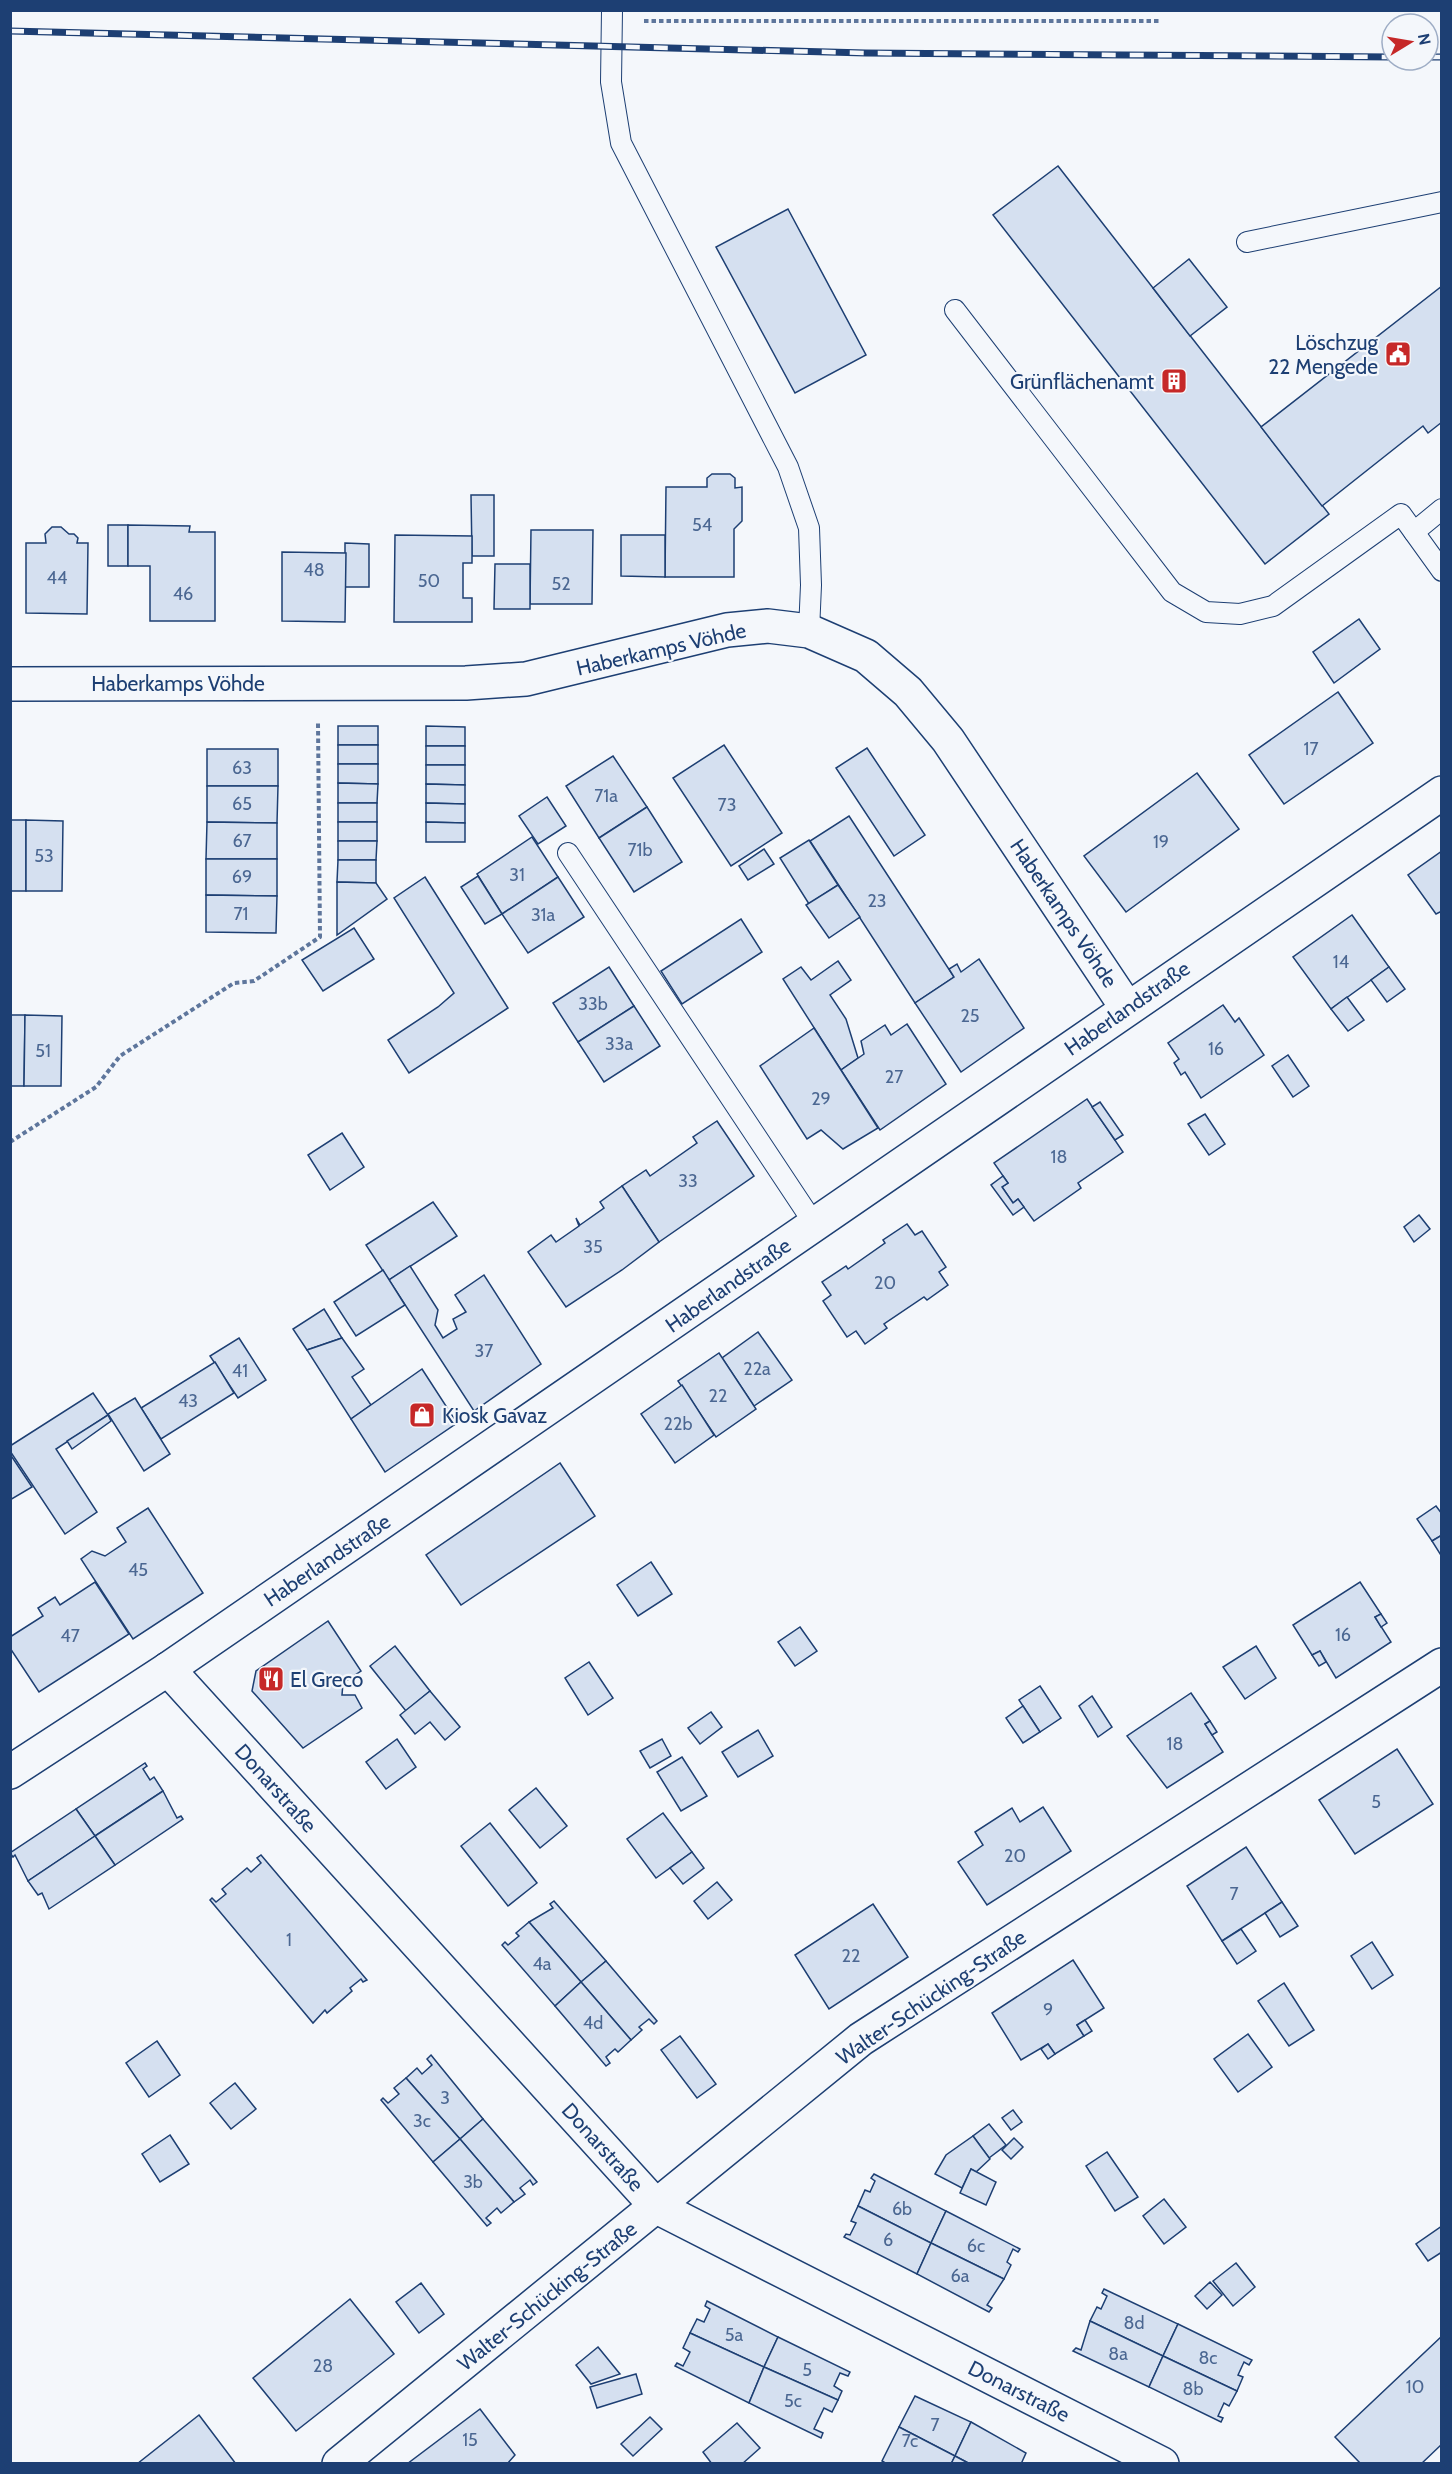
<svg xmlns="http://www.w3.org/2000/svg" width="1452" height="2474" font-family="Cabin,sans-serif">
<rect width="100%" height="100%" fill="#f4f7fb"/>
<g fill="#d5e0f0" stroke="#1d3f73" stroke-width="1.5">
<path d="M1058,166L1329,514L1265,564L993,215Z"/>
<path d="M788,209L866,355L795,393L716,247Z"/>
<path d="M1189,259L1227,307L1190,336L1153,288Z"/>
<path d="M1442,286V422L1428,433L1423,426L1322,506L1261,427Z"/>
<path d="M712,474H730L735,478V488L742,487V521L734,529V577H665L666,487H707V478Z"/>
<path d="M471,495H494V556H472Z"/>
<rect x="108" y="525" width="20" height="41"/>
<path d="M128,525L190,526L189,532H215V621H150V566H128Z"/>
<path d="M52,527H61L69,534H74L78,538L77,543H88L87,614L26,613V543H46L45,534Z"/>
<path d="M531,530H593L592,604H530Z"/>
<path d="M395,535L472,536V563H463V598H472V622H394Z"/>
<path d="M621,535H665V577L621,576Z"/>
<path d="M345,543L369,544V587H345Z"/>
<path d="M282,552L346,553L345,622L282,621Z"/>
<path d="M495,564H530V609H494Z"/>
<path d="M1359,619L1380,649L1334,683L1313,652Z"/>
<path d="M1338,692L1373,743L1284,804L1249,755Z"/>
<rect x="338" y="726" width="40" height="19"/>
<path d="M426,726L465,727V746H426Z"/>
<rect x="338" y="745" width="40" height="19"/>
<path d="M724,745L782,833L731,866L673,778Z"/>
<rect x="426" y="746" width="39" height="19"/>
<path d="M867,748L925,835L894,856L836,768Z"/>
<rect x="207" y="749" width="71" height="37"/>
<path d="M613,756L647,807L599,838L566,786Z"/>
<path d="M338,764H378V784L338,783Z"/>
<path d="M426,765H465V785L426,784Z"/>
<path d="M1197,773L1239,829L1126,912L1084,856Z"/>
<path d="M338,783L378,784L377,803H338Z"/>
<path d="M426,784L465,785V804L426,803Z"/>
<path d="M207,786H278L277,823L207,822Z"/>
<path d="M547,797L566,826L538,844L519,816Z"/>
<rect x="338" y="803" width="39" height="19"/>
<path d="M426,803L465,804V823L426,822Z"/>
<path d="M647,807L682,862L634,892L599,838Z"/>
<path d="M849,816L954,977L915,1003L810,841Z"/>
<rect x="10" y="820" width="16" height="71"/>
<path d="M26,820L63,821L62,891H26Z"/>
<path d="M207,822L277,823V859H206Z"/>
<rect x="338" y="822" width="39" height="19"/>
<path d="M426,822L465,823V842H426Z"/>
<path d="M532,837L558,877L502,914L477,874Z"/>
<path d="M809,840L838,885L809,904L780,858Z"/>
<path d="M338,841H377L376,860H338Z"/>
<path d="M764,849L774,864L748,880L739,866Z"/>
<path d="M1442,851V911L1436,914L1408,875Z"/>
<path d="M206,859H277V896L206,895Z"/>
<path d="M338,860H376V883L337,882Z"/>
<path d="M478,876L502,914L485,924L461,887Z"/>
<path d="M425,877L508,1008L409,1073L388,1040L438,1007L454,993L394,898Z"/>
<path d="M558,877L584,917L528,953L502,914Z"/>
<path d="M337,882L376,883L387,899L337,935Z"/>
<path d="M838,885L860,917L829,938L806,905Z"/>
<path d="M206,895L277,896L276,933L206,932Z"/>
<path d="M1352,915L1389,967L1331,1009L1293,957Z"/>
<path d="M741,919L762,952L682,1004L661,971Z"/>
<path d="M354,928L374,959L323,991L302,960Z"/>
<path d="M979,959L1024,1028L961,1072L915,1003L954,977L949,969L957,964L961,972Z"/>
<path d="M838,961L851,980L830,995L846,1019L858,1058L841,1070L783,979L801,967L811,980Z"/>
<path d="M609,967L634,1006L578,1042L553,1003Z"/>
<path d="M1389,967L1405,989L1387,1002L1371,980Z"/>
<path d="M1347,997L1364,1020L1348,1031L1331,1009Z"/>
<path d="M1223,1005L1235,1022L1239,1018L1264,1055L1201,1098L1185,1072L1181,1075L1174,1063L1179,1059L1168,1043Z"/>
<path d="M634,1006L660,1046L604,1082L578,1042Z"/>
<path d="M10,1015H25L24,1086H10Z"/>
<path d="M25,1015L62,1016L61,1086H24Z"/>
<path d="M907,1024L946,1084L880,1130L841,1070L864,1054L861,1041L885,1025L891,1035Z"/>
<path d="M814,1028L878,1128L843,1149L821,1130L807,1139L760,1066Z"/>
<path d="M1288,1055L1309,1086L1293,1097L1272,1066Z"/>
<path d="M1087,1099L1123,1152L1078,1183L1081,1188L1034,1221L1018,1199L1013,1203L1002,1187L1008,1183L994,1163Z"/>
<path d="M1100,1102L1123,1135L1115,1140L1092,1107Z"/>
<path d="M1205,1114L1225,1144L1209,1155L1188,1124Z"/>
<path d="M717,1121L754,1176L659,1242L622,1186L646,1170L650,1176L697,1143L693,1137Z"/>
<path d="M342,1133L364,1167L330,1190L308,1155Z"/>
<path d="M1003,1176L1008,1183L1002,1187L1013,1203L1018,1199L1024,1207L1013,1215L991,1185Z"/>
<path d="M622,1186L659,1242L622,1270L566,1307L528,1252L551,1235L556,1242L579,1226L576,1218L580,1225L604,1208L600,1202Z"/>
<path d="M433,1202L457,1236L389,1280L366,1245Z"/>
<path d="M1419,1215L1430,1229L1414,1242L1404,1227Z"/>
<path d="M907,1224L915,1235L922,1231L946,1267L939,1272L948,1285L927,1300L924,1297L884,1324L887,1328L865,1344L856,1331L847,1337L823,1301L831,1295L822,1282L846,1266L848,1269L885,1243L883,1240Z"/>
<path d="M410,1266L438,1310L435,1325L443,1338L457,1329L453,1319L466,1312L455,1295L484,1275L541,1364L474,1411L389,1280Z"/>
<path d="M383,1270L405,1305L356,1336L334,1302Z"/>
<path d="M324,1309L342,1338L307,1350L293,1329Z"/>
<path d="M758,1332L792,1380L754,1406L722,1358Z"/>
<path d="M239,1338L266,1380L238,1398L210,1356Z"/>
<path d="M342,1338L364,1369L352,1377L371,1405L351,1419L307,1350Z"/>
<path d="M719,1353L756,1409L716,1437L678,1381Z"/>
<path d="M215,1362L234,1393L161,1439L141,1408Z"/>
<path d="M422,1369L457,1423L385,1472L351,1419Z"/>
<path d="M682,1385L714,1435L675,1463L641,1414Z"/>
<path d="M93,1393L108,1415L56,1449L97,1512L65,1534L10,1451V1446Z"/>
<path d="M135,1398L170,1454L144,1471L108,1414Z"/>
<path d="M108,1415L111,1421L72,1449L67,1441Z"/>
<path d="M10,1454L32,1487L10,1500Z"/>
<path d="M560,1463L595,1516L461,1605L426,1555Z"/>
<path d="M1436,1506L1442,1514V1535L1432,1541L1417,1519Z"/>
<path d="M148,1508L203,1593L133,1639L81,1559L92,1551L105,1556L126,1542L117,1528Z"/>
<path d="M1442,1535V1557L1432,1541Z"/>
<path d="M651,1562L672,1594L638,1616L617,1585Z"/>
<path d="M95,1582L129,1634L39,1692L10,1648V1637L43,1616L38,1608L55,1597L60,1605Z"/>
<path d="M1360,1582L1381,1614L1375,1617L1391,1642L1336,1678L1320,1651L1312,1655L1293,1625Z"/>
<path d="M1381,1614L1387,1623L1381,1627L1375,1617Z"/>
<path d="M328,1621L361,1671L343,1683L342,1695H355L362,1708L303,1748L252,1691L256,1671Z"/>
<path d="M800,1627L817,1651L795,1666L778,1642Z"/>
<path d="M395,1646L430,1691L406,1711L370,1666Z"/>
<path d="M1256,1646L1276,1678L1245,1699L1223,1667Z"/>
<path d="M1320,1651L1326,1662L1319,1666L1312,1655Z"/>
<path d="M589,1662L613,1698L588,1715L565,1678Z"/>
<path d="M1040,1686L1061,1718L1040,1732L1019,1700Z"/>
<path d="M430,1691L460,1727L445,1740L430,1722L415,1734L400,1715Z"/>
<path d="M1191,1693L1210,1721L1205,1724L1223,1752L1167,1788L1127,1736Z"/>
<path d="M1092,1696L1112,1727L1098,1737L1079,1706Z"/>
<path d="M1023,1706L1040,1732L1023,1743L1006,1718Z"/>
<path d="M711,1712L722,1727L700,1744L688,1728Z"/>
<path d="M1210,1721L1217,1732L1212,1735L1205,1724Z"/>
<path d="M758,1730L773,1756L738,1777L722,1752Z"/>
<path d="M397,1739L416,1767L386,1789L366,1762Z"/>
<path d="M662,1739L671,1756L650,1768L640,1751Z"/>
<path d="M1397,1749L1433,1804L1355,1854L1319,1800Z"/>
<path d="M682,1757L707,1796L681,1811L657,1772Z"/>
<path d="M145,1763L147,1766L143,1769L150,1780L154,1777L163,1791L95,1836L76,1809Z"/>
<path d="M536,1788L567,1826L540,1848L509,1810Z"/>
<path d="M163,1791L177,1818L181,1816L183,1819L115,1865L95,1836Z"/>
<path d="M1043,1807L1071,1851L987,1905L958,1862L983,1845L975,1832L1012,1808L1020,1822Z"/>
<path d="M76,1809L95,1836L28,1881L15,1855L13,1857L10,1853Z"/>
<path d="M663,1813L692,1852L656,1878L627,1839Z"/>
<path d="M490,1823L537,1883L508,1906L461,1846Z"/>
<path d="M95,1836L115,1865L49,1909L42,1893L38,1895L28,1881Z"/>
<path d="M1246,1847L1282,1902L1222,1941L1187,1886Z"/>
<path d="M692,1852L704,1868L683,1884L670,1868Z"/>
<path d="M261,1855L367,1980L363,1982L361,1979L350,1988L352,1991L327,2013L325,2010L313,2023L210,1900L212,1898L216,1902L226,1894L222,1889L247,1868L251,1872L261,1863L257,1858Z"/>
<path d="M717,1882L732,1900L708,1919L694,1901Z"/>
<path d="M554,1901L606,1961L581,1982L529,1922L553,1908L550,1904Z"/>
<path d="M1282,1902L1298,1926L1280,1937L1265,1913Z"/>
<path d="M873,1904L908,1957L829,2009L795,1955Z"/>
<path d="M529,1922L581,1982L555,2006L502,1945L505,1942L508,1945L519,1936L516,1933Z"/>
<path d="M1241,1929L1256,1951L1237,1964L1222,1941Z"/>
<path d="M1372,1942L1393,1975L1372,1989L1351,1956Z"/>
<path d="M1073,1960L1104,2008L1077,2025L1084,2036L1055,2054L1048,2044L1021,2060L992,2013Z"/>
<path d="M606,1961L657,2021L654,2024L649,2019L639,2027L642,2030L631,2040L581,1982Z"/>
<path d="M581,1982L631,2040L618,2052L615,2049L606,2057L610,2063L606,2066L555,2006Z"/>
<path d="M1284,1983L1314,2030L1289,2046L1258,2001Z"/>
<path d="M1085,2020L1092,2031L1084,2036L1077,2025Z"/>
<path d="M1248,2034L1272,2067L1238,2092L1214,2059Z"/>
<path d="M680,2036L716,2084L697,2098L661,2050Z"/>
<path d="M157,2041L180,2075L149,2097L126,2063Z"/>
<path d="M1048,2044L1055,2054L1048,2059L1041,2049Z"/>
<path d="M431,2055L483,2119L460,2139L406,2078L417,2068L422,2074L432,2065L427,2059Z"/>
<path d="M406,2078L460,2139L433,2162L381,2100L383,2098L388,2103L399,2094L394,2088Z"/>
<path d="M235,2083L256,2109L231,2129L210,2103Z"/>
<path d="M1013,2110L1022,2122L1011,2130L1002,2118Z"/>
<path d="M483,2119L537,2182L533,2185L530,2180L520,2188L525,2194L514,2202L460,2139Z"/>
<path d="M989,2124L1006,2145L989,2158L973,2136Z"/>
<path d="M170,2135L189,2164L160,2182L142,2154Z"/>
<path d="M973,2136L990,2159L976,2172L971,2169L962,2188L935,2174L946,2155Z"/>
<path d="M1014,2138L1023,2147L1011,2159L1002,2150Z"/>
<path d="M460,2139L514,2202L501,2213L497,2208L486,2218L491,2223L487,2226L433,2162Z"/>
<path d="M1107,2152L1138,2197L1115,2211L1086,2166Z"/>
<path d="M971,2169L996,2182L986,2205L960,2193Z"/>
<path d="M874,2174L946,2211L931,2243L858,2206L865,2190L870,2192L875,2181L871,2178Z"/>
<path d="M1164,2199L1186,2227L1164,2244L1143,2216Z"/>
<path d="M858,2206L931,2243L917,2274L844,2237L846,2234L850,2235L856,2223L851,2221Z"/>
<path d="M946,2211L1020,2249L1018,2252L1013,2249L1007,2262L1011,2265L1004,2279L931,2243Z"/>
<path d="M1442,2226V2252L1428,2261L1416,2244Z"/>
<path d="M931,2243L1004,2279L987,2305L992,2308L989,2312L917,2274Z"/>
<path d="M1236,2263L1255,2287L1233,2306L1213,2281Z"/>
<path d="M1210,2282L1222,2295L1207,2309L1195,2296Z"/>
<path d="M421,2283L444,2314L419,2333L396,2302Z"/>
<path d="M1104,2289L1178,2324L1163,2356L1090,2321L1097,2307L1101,2309L1107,2296L1102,2293Z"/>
<path d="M350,2299L394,2354L296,2431L253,2378Z"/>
<path d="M707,2301L778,2337L764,2367L690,2333L697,2319L704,2322L710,2309L705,2306Z"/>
<path d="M1090,2321L1163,2356L1149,2387L1073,2351L1076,2348L1081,2350Z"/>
<path d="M1178,2324L1252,2360L1249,2365L1244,2362L1238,2375L1243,2377L1237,2391L1163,2356Z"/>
<path d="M690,2333L764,2367L749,2403L675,2366L677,2363L683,2366L690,2352L683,2348Z"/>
<path d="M1442,2336V2444L1421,2464H1361L1335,2437Z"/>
<path d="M778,2337L850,2372L848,2376L840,2373L834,2386L842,2391L838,2400L764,2367Z"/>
<path d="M598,2347L620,2374L591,2384L576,2365Z"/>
<path d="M1163,2356L1237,2391L1229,2406L1224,2403L1218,2416L1223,2418L1221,2422L1149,2387Z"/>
<path d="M764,2367L838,2400L832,2412L824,2408L814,2429L823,2433L821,2438L749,2403Z"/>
<path d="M636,2374L642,2394L597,2408L590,2387Z"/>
<path d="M915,2396L971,2422L955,2456L899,2427Z"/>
<path d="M480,2409L515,2455L507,2464H407Z"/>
<path d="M199,2415L236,2464H137Z"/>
<path d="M650,2417L662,2429L633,2456L621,2444Z"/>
<path d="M971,2422L1026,2453L1021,2464H970L955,2456Z"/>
<path d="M737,2423L760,2448L742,2464H712L703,2452Z"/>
<path d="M899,2427L955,2456L951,2464H887L882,2461Z"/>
<path d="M955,2456L970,2464H951Z"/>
</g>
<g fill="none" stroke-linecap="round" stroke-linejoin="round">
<defs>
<g id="lane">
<path d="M612,10L611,82L621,143L788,467L809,528L811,585L809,631"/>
<path d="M1247,242L1442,202"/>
<path d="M955,310L1172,592L1206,612L1240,614L1273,606L1401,514L1442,571"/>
<path d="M1414,532L1442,509"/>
<path d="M568,853L815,1225"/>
</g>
<g id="street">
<path d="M10,684L466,683L526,679L727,630L768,626L809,631L866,656L908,692L948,740L1127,1008"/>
<path d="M168,1669L657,2207L1162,2464"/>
<path d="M339,2464L861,2039L1442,1665"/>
</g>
<path id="secondary" d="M10,1772L168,1669L1442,793"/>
</defs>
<use href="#lane" stroke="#1d3f73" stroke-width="22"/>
<use href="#street" stroke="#1d3f73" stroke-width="36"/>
<use href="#secondary" stroke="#1d3f73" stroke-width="36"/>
<g stroke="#5e769c" stroke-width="4" stroke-dasharray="4.5 3" stroke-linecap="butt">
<path d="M644,21H1160"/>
<path d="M10,1142L96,1087L120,1056L234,983L254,981L320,937L318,723"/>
</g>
<use href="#lane" stroke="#f4f7fb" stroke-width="20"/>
<use href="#street" stroke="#f4f7fb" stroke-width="33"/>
<use href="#secondary" stroke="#f4f7fb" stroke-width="33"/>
<defs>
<g id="rail">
<path d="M10,31L866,53L1392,57"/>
<path d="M1428,57H1442"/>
</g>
</defs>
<use href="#rail" stroke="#1d3f73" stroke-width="7"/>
<use href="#rail" stroke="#f4f7fb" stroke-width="4.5" stroke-dasharray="14" stroke-linecap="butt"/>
</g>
<defs>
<symbol id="civic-square" viewBox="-11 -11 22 22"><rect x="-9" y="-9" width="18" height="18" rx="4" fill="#c62828" stroke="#f4f7fb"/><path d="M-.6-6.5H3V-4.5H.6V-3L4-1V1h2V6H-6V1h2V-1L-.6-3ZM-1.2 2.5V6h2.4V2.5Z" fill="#fff"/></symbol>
<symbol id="building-square" viewBox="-11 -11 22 22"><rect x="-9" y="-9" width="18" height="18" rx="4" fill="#c62828" stroke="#f4f7fb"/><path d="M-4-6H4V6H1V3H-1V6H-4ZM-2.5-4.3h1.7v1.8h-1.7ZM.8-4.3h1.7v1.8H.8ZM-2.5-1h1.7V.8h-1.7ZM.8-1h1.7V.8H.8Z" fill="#fff"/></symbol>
<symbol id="shop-square" viewBox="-11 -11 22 22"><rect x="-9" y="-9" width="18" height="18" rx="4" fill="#c62828" stroke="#f4f7fb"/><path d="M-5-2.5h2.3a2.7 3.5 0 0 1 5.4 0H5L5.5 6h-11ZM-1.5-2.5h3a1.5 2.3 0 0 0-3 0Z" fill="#fff"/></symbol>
<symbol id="restaurant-square" viewBox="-11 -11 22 22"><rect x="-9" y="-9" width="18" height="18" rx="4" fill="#c62828" stroke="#f4f7fb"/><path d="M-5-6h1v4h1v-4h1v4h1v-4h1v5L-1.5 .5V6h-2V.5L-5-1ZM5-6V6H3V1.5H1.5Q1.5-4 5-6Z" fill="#fff"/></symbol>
</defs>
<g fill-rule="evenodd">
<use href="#civic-square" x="1383" y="339" width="30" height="30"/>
<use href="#building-square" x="1159" y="366" width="30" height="30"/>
<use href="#shop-square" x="407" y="1400" width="30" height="30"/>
<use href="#restaurant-square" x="256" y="1664" width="30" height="30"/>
</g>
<g text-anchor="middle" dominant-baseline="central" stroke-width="4.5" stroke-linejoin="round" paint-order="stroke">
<g font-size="18" fill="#4b6792">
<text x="702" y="525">54</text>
<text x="314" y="570">48</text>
<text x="57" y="578">44</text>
<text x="429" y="581">50</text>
<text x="561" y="584">52</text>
<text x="183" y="594">46</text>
<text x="1311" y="749">17</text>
<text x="242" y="768">63</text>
<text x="606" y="796">71a</text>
<text x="242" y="804">65</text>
<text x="727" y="805">73</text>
<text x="242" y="841">67</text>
<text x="1161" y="842">19</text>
<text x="640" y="850">71b</text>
<text x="44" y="856">53</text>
<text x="517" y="875">31</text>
<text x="242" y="877">69</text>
<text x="877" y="901">23</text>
<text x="241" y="914">71</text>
<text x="543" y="915">31a</text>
<text x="1341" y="962">14</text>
<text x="593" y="1004">33b</text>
<text x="970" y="1016">25</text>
<text x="619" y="1044">33a</text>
<text x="1216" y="1049">16</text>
<text x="43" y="1051">51</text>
<text x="894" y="1077">27</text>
<text x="821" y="1099">29</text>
<text x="1059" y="1157">18</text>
<text x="688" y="1181">33</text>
<text x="593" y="1247">35</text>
<text x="885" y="1283">20</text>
<text x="484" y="1351">37</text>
<text x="757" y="1369">22a</text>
<text x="240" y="1371">41</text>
<text x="718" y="1396">22</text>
<text x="188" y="1401">43</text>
<text x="678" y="1424">22b</text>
<text x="138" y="1570">45</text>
<text x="1343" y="1635">16</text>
<text x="70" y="1636">47</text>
<text x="1175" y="1744">18</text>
<text x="1376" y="1802">5</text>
<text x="1015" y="1856">20</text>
<text x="1234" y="1894">7</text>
<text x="289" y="1940">1</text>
<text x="851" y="1956">22</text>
<text x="542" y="1964">4a</text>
<text x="1048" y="2010">9</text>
<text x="593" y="2023">4d</text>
<text x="445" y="2098">3</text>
<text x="422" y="2121">3c</text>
<text x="473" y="2182">3b</text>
<text x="902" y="2209">6b</text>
<text x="888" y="2240">6</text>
<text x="976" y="2246">6c</text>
<text x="960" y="2276">6a</text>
<text x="1134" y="2323">8d</text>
<text x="734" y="2335">5a</text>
<text x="1118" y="2354">8a</text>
<text x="1208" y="2358">8c</text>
<text x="323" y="2366">28</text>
<text x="807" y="2370">5</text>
<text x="1415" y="2387">10</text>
<text x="1193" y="2389">8b</text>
<text x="793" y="2401">5c</text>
<text x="935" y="2425">7</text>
<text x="470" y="2440">15</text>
<text x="910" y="2441">7c</text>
</g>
<g font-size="21" fill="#1d3f73" stroke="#f4f7fb" text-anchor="end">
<text x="1378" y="342">Löschzug<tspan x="1378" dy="24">22 Mengede</tspan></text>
<text x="1154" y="381">Grünflächenamt</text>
<text x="442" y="1415" text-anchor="start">Kiosk Gavaz</text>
<text x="290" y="1679" text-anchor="start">El Greco</text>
</g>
<g font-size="21" fill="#1d3f73" stroke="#f4f7fb">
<text transform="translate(661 649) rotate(-13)">Haberkamps Vöhde</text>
<text x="178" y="683">Haberkamps Vöhde</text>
<text transform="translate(1064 913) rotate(56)">Haberkamps Vöhde</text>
<text transform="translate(1127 1008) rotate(-35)">Haberlandstraße</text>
<text transform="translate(728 1285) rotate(-35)">Haberlandstraße</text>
<text transform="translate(327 1560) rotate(-34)">Haberlandstraße</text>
<text transform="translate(276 1788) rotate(48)">Donarstraße</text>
<text transform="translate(931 1997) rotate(-34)">Walter-Schücking-Straße</text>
<text transform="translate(603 2147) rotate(48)">Donarstraße</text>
<text transform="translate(547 2296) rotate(-39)">Walter-Schücking-Straße</text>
<text transform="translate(1019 2391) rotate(27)">Donarstraße</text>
</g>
</g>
<rect width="1452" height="2474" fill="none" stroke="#1d3f73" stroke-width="24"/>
<g transform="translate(1410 42) rotate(79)"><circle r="28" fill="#f4f7fb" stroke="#9eadc5" stroke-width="1.5"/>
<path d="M0-4.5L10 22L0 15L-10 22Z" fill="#c62828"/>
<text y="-9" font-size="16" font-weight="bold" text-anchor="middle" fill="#1d3f73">N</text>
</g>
</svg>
